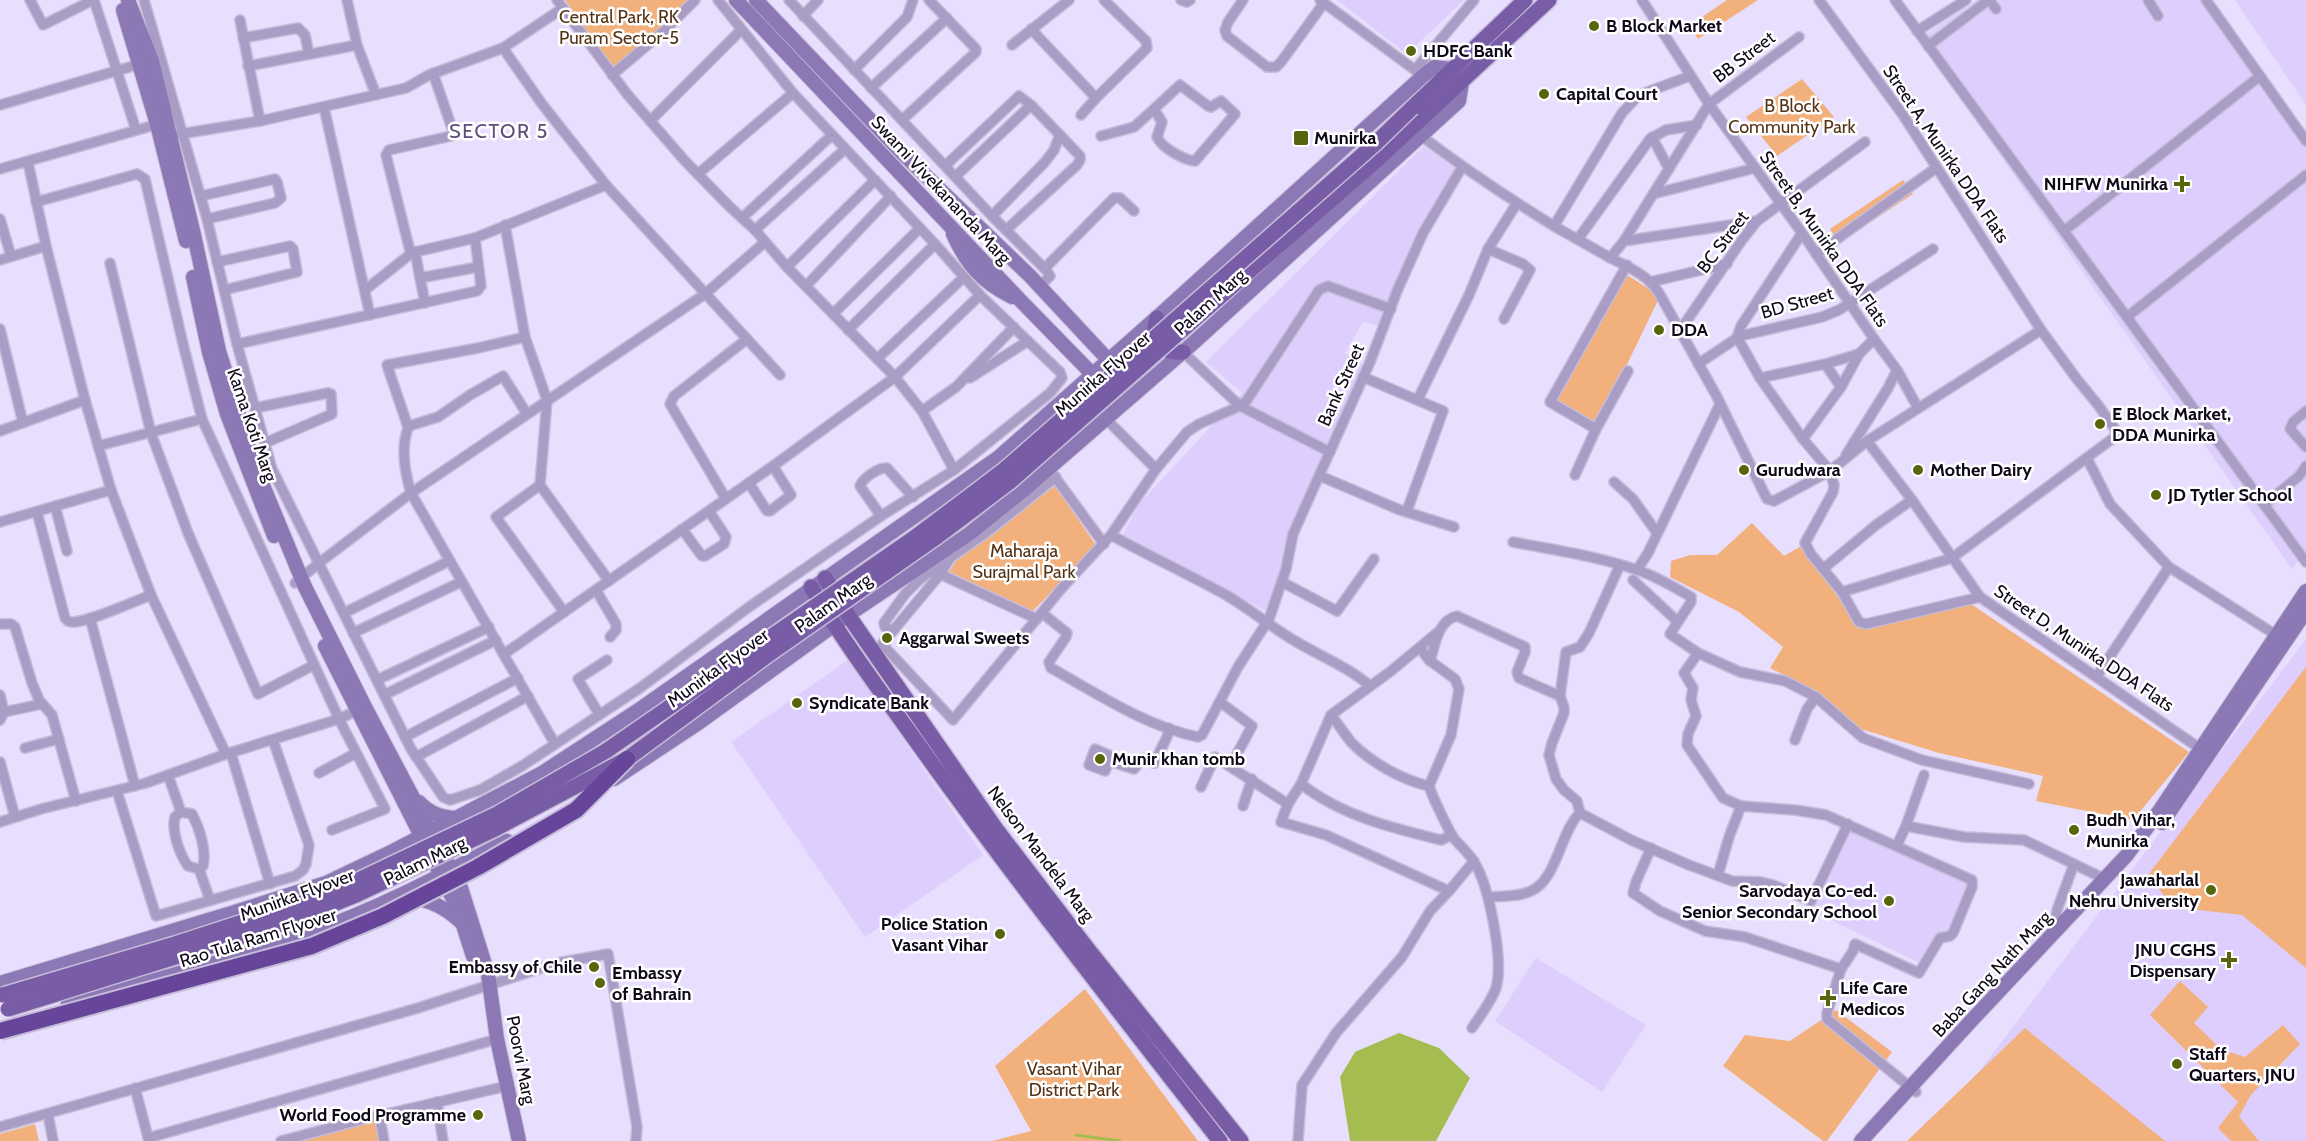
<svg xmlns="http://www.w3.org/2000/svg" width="2306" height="1141" font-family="Cabin,sans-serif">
<rect width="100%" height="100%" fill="#e8defe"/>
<g fill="#ddcefd">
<path d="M1337,0H1464L1407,54Z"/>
<path d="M1977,0H2203L2218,25L2306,137V550L2292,569L1918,39Z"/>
<path d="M2235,0H2306V105Z"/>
<path d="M1424,146L1461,173L1431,217L1386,327L1363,322L1345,353L1369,369L1301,522L1289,575L1269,613L1123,535L1138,505L1242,393L1206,362Z"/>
<path d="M2306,639V1141H1927Z"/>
<path d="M848,660L983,855L865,937L731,742Z"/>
<path d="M1847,827L1971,884L1951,937L1944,934L1926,966L1810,910Z"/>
<path d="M1536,958L1646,1025L1602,1092L1495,1021Z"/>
</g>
<g fill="#f2b17c">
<path d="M565,0H694L614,69Z"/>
<path d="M1727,0H1758L1698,39L1689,26Z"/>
<path d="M1802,79L1834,117L1777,156L1746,117Z"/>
<path d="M1903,180L1913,194L1839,243L1830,229Z"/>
<path d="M1624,273L1660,296L1596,429L1550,402Z"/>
<path d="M1055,486L1096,545L1033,611L949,572L957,559Z"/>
<path d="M1752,523L1784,556L1801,546L1861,629L1971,604L2189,752L2133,820L2036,801L2043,776L1939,753L1861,729L1820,693L1770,668L1783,647L1739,612L1670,577L1671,561L1690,555H1717Z"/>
<path d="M2306,667V968L2242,915L2173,907L2148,875Z"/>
<path d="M2180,981L2208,1007L2194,1023L2222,1050L2245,1057L2283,1025L2300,1044L2250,1096L2239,1117L2259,1141H2231L2218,1128L2238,1102L2150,1015Z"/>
<path d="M1085,989L1198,1141H992L1031,1131L995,1066Z"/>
<path d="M1836,1010L1892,1052L1827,1141H1823L1723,1066L1745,1035L1790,1041Z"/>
<path d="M2025,1028L2165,1141H1907Z"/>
<path d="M376,1118L380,1141H296Z"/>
<path d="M35,1124L39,1141H0V1134Z"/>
</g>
<path fill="#a5bc51" d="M1399,1033L1439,1048L1470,1078L1436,1141H1350L1340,1077L1355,1052Z"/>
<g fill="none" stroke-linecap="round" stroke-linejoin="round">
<path stroke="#a5bc51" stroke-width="3" d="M1076,1135L1120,1141"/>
<defs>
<g id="street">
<path d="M30,0L43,25L93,0"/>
<path d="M94,0L136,130"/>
<path d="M144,0L207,219L237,344L272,469L411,749L443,797L450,800L480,790L522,766L640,688L749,607L881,516L954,470L1050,393L1062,378L1060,372L980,295L935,244L793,93L718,0"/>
<path d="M347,0L357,45L376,95"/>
<path d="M557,0L627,94L685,161L730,207L755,230L787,267L895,377L922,411L954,470"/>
<path d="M789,0L992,216L1047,271L1050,276L1039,287"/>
<path d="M1181,0L1187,2L1190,0"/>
<path d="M1243,0L1228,22L1225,30L1227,36L1267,67H1276L1281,62L1324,3"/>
<path d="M1320,0L1423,76"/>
<path d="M1642,0L1709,104L1802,233L1874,339L1897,370L1918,408"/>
<path d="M1895,0L2306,562"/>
<path d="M2148,0L2158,16"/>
<path d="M2206,0L2306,141"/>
<path d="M803,16L818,0"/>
<path d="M240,20L260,121"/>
<path d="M1031,29L1096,98L1147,48L1146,41L1104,0"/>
<path d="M1917,31L1966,0"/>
<path d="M243,38L298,28L305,35L309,54"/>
<path d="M1012,45L1069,0"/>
<path d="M1928,46L1987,1H1990L1996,9"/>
<path d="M503,48L542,104L606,185L780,375"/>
<path d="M248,66L357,45"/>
<path d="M854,70L907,17L913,0"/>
<path d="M1415,70L1474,0"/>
<path d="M433,73L454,134L451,136L389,150L386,155L410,251L415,252L475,238L606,185"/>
<path d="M612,75L664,31L695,0"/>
<path d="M1180,85L1208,106L1211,107L1221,101L1235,114L1195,161C1184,160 1162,148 1157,137L1162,122L1154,109Z"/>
<path d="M871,88L947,18"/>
<path d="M0,105L140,64"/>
<path d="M324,107L370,315"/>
<path d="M1081,115L1096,98"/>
<path d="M902,120L976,52V49L929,0"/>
<path d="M650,121L741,30"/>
<path d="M180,134L260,121L406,88L429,75L503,48L563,8"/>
<path d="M1420,135C1465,169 1511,200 1559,229C1575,238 1591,247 1607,256C1627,267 1646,273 1659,293L1716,395L1767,499L1774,501L1830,471L1867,441L2041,330"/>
<path d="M1101,136L1134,127L1154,109"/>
<path d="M1652,137L1669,169"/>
<path d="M28,162L46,246L85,400L111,490L151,595L226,754L339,719L362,708"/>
<path d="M946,165L1019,96L1031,105L1080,156V160L1077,165L1006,230"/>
<path d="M0,169L162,123"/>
<path d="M698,174L793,93"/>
<path d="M956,176L1031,105"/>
<path d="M1653,194L1755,168"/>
<path d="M201,196L275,179L277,182L281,198L275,203L207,219"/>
<path d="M36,202L137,174L145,179L183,344L202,419L339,719L385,809L332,830"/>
<path d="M992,216L1045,162L1054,150L1060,135"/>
<path d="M742,218L832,135"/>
<path d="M0,219L11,256"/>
<path d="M505,225L525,337"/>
<path d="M1554,226L1622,113L1639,95L1690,76"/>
<path d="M755,230L845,149"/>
<path d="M2064,231L2260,76"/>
<path d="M1802,233L1741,326L1737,337L1760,378L1803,439L1830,471L1834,485L1833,492L1805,543L1811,554L1842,592L1952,558L2116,436L2115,429L2098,405L2076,378L2041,330L1903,115L1819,0"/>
<path d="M1578,239L1650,139L1666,130L1697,125"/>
<path d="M1624,241L1757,221"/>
<path d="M1488,249L1523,264L1530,270L1504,319"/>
<path d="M415,252L425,303"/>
<path d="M1816,254L1936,168"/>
<path d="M1610,258L1624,241L1709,104L1799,37"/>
<path d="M0,260L46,246"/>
<path d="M217,262L290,246L293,249L297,272L224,290"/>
<path d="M110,263L151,433L188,533L258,694L314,665"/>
<path d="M787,267L875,180"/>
<path d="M1045,268L1114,198H1120L1134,211"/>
<path d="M420,278L478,267"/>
<path d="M1650,282L1727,264"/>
<path d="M806,286L891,196"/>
<path d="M365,290L413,252"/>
<path d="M833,314L920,228"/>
<path d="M2127,317L2306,175"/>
<path d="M0,329L23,423"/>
<path d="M848,330L935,244"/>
<path d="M1679,332L1742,240L1757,221L1865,142"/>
<path d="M237,344L477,291L481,286L475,238"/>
<path d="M1183,352L1240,406L1330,452"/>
<path d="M877,359L964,277"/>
<path d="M1698,364L1740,336L1822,317L1839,310L1933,249"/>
<path d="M1825,364L1841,387"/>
<path d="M1363,377L1443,411L1408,508L1405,510"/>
<path d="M970,378L1028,341"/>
<path d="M1760,378L1825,364L1859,354L1874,339"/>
<path d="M1418,399L1469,295L1488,249L1517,203"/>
<path d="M255,408L328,393L331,394L332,414L265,443"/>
<path d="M922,411L956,387L1014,327"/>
<path d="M2306,411L2293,422L2290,429L2306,447"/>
<path d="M527,414L503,376L470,395L438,417L409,426C400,446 405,473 411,493L555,744"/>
<path d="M1105,418L1156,469"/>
<path d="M408,427L387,365L478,348L525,337L547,400L540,485L609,581"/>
<path d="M1596,429L1550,402L1627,265"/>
<path d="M0,431L85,400"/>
<path d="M1803,439L1841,387L1859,354"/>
<path d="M1867,441L1912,500L1980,597L2205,752"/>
<path d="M98,446L202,419"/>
<path d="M1846,455L1888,388L1897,370"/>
<path d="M2087,458L2110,504L2169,567L2276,635"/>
<path d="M1052,473L1104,544"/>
<path d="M1575,475L1596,429L1628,371"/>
<path d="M1320,476L1400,510L1454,527"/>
<path d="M1614,482L1633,499L1657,533"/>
<path d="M749,483L767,511H770L791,495L773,466"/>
<path d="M540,485L496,517L564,612"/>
<path d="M726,499L670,404L674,396L747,339"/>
<path d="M2264,505L2299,476L2306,466"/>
<path d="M55,506L67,551"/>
<path d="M37,512L65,618C68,621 68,622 73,622C89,622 135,601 151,595"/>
<path d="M881,516L860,486C863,478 879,467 887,468L913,497"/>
<path d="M0,522L111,490"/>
<path d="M682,529L702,556H705L724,544L726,537L709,511"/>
<path d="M1111,535C1149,556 1188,574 1226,595C1250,609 1271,627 1295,641C1320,656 1348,667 1370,686"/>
<path d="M1513,542C1554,550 1597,556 1637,570C1656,576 1674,587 1691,597V602L1670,634L1698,653L1684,673L1693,688L1691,700L1696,716L1688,734L1687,745L1723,798L1741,806"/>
<path d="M950,558L942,572L882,644L953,720L1062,588L1111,535L1156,469L1187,432L1199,424L1240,406L1247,400L1319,290L1328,286L1391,309"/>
<path d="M1620,565L1589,633L1580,647L1566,652L1560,696L1564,707V713L1552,743L1549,755L1556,779L1564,790L1577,801L1580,813L1631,840L1689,865L1732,881L1761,882L1773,885L1811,901L1848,824"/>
<path d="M1823,569L1876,525L1912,500"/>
<path d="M1637,570L1648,553L1720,404"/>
<path d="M940,574L1037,619"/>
<path d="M1633,580L1677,621"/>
<path d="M1282,582L1337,611L1374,559"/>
<path d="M295,583L319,563L411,493L705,294L765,242"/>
<path d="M596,590L616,624V630L610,637"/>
<path d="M1842,592L1859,622L1866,624L1980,597"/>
<path d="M344,613L449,561"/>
<path d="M1042,613L1067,633L1066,637L1049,662L1051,668C1098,694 1145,726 1198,737L1202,735L1238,667L1269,619L1286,569L1293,534L1370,362L1397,291L1423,233L1462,167"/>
<path d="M90,618L135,786"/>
<path d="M0,624H11L15,627L32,683L39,700L52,715L76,801"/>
<path d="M892,630L885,627L884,623L905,594L919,580L991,529L1056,477"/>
<path d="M353,633L461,582"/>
<path d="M1420,648L1429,660L1455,679L1459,689L1451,735L1429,786C1432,796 1448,829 1453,837C1459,845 1468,852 1474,862C1489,885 1504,961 1496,988C1491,1002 1480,1016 1472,1028"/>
<path d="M1698,653L1740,672L1785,681L1816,697L1863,738L1922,760L2029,784"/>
<path d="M504,654L773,466L895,377L980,295"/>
<path d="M1430,661C1435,645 1438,620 1457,616L1525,647V652L1517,672L1519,678L1560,696"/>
<path d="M2097,676L2169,567"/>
<path d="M377,680L489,627"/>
<path d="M0,695L4,712L0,720"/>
<path d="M384,695L496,640"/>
<path d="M1220,702L1252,726L1231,765"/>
<path d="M4,712L42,704"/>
<path d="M599,714L578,679L607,660"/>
<path d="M1331,715C1338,724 1344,733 1351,742C1370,762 1402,780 1429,786"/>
<path d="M405,737L518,678"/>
<path d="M1795,740L1807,709L1816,697"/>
<path d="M25,748L59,739"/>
<path d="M1095,749L1111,756L1105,771L1089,765Z"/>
<path d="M231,753L270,884"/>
<path d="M416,757L528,696"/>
<path d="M1109,761L1134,769L1142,759L1154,763L1167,737L1169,728"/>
<path d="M0,762L15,817"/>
<path d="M319,773L356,753"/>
<path d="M168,775L181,812L192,814C199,827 207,851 203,866L199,869L188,866C180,855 171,831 175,817L181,812"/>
<path d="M1301,784C1342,816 1392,828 1441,840L1452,835"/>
<path d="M1201,787L1215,757L1288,804L1281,822L1326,835L1449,891L1430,911L1402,957L1336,1033L1302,1085L1298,1141"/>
<path d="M117,791L156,916L295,876L303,870L306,864L309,845L273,740"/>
<path d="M1288,804L1301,784L1331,715L1391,671L1438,632"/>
<path d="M1243,806L1252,779"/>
<path d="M0,822L41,809L146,783L226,754"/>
<path d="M1906,826L1964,837L2024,840L2105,879"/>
<path d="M1897,845L1906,826L1924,775"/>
<path d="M1651,848L1636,882L1633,893L1660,911L1705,931L1745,937L1841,969"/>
<path d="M199,869L210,900"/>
<path d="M1718,875L1729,837L1741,806L1795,810L1826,815L1972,880V887L1953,933L1950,936L1940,938L1919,973L1855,944L1853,951L1841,969L1827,1013V1019L1916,1092"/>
<path d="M1449,891L1474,861"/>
<path d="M1489,897C1502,896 1519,897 1531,891C1557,880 1560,832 1580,813"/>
<path d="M2054,933L2057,910L2074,864"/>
<path d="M135,1088L149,1141"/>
<path d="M437,1102L443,1141"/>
<path d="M48,1114L53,1141"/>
<path d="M378,1116L507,1086"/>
<path d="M0,1127L418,1008L557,963L608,954L637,1127L636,1141"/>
<path d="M148,1138L497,1039"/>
<path d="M281,1141L375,1116L380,1119L384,1141"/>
</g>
<g id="secondary">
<path d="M128,0L152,61L194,235L219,351L255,466L305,587L365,707L461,888L488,974L497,1039L519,1141"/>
<path d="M736,0L1020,300L1099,381"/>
<path d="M756,0L901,152L1030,276L1113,365"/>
<path d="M123,10L157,124L186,241"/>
<path d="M953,234C967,265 982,282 1012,297"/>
<path d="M193,277L209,352L227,414L274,536"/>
<path d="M325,646L458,909L473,956"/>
<path d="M614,779L697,724L848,615L969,534L1025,489L1191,345L1459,101L1462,82"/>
<path d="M419,802C429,813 441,818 457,818"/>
<path d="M2162,823L2306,611"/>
<path d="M412,898C432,900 447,909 461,922"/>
<path d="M0,983L235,912L326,883L393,851L542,773L640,709L999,457L1163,312L1423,76L1434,67L1451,69"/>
<path d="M68,1004C148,981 230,961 309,933C378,909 442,875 507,841"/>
<path d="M1861,1141L1971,1021L2126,856L2160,810L2306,591"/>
</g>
<g id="primary">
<path d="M1412,108L1525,0"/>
<path d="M1157,318C1150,339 1161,354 1183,352"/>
<path d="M1181,331L1379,158L1549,0"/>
<path d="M825,578L848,615L996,829L1087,948L1241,1141"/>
<path d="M811,587C846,646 887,700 926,755C1021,887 1120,1013 1220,1141"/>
</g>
</defs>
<use href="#street" stroke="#c5bcd9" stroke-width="12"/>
<use href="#secondary" stroke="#c5bcd9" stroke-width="16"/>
<use href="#primary" stroke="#c5bcd9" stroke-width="18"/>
<use href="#street" stroke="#a99cc5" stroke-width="9"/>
<use href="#secondary" stroke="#8c78b4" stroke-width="14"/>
<use href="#primary" stroke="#785da6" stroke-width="15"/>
<defs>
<g id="primary-bridge">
<path d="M3,995L175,944L298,904L350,884L497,814L606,751L914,538L1004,470L1376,143L1412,108"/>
<path d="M8,1009L294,920L356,895L493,830L627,759L772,652L938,536L1011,481L1181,331"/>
</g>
<path id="highway-bridge" d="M0,1031L312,946L383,916L478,867L576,810L627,759"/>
</defs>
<use href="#primary-bridge" stroke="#c5bcd9" stroke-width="18" stroke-linecap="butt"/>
<use href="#highway-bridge" stroke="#c5bcd9" stroke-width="20" stroke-linecap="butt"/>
<use href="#primary-bridge" stroke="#785da6" stroke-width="15"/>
<use href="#highway-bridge" stroke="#67459a" stroke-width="16"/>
</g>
<g fill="#57660d" stroke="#fff" stroke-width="2">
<circle cx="1594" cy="26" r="6"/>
<circle cx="1411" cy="51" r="6"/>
<circle cx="1544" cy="94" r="6"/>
<rect x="1293" y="130" width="16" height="16" rx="3"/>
<path d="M2179 175h6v6h6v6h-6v6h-6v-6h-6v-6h6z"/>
<circle cx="1659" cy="330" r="6"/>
<circle cx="2100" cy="424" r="6"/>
<circle cx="1744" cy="470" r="6"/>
<circle cx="1918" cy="470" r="6"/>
<circle cx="2156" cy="495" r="6"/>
<circle cx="887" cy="638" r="6"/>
<circle cx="797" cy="703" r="6"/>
<circle cx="1100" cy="759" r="6"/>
<circle cx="2074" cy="830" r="6"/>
<circle cx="2211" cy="890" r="6"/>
<circle cx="1889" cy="901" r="6"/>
<circle cx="1000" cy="934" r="6"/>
<path d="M2226 951h6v6h6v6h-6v6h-6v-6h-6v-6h6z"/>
<circle cx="594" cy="967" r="6"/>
<circle cx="600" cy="983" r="6"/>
<path d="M1825 989h6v6h6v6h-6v6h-6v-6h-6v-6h6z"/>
<circle cx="2177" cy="1064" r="6"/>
<circle cx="478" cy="1115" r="6"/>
</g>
<g text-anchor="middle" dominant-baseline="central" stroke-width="5" stroke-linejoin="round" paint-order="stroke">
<g font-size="18" fill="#543213" stroke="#fff">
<text x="619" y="17">Central Park, RK<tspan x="619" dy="21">Puram Sector-5</tspan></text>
<text x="1792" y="106">B Block<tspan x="1792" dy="21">Community Park</tspan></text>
<text x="1024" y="551">Maharaja<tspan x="1024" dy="21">Surajmal Park</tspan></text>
<text x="1074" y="1069">Vasant Vihar<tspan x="1074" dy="21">District Park</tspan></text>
</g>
<g font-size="18" font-weight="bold" fill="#0e0718" stroke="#fff" text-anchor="start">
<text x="1606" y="26">B Block Market</text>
<text x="1423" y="51">HDFC Bank</text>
<text x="1556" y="94">Capital Court</text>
<text x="1314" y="138">Munirka</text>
<text x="2168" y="184" text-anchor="end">NIHFW Munirka</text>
<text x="1671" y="330">DDA</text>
<text x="2112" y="414">E Block Market,<tspan x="2112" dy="21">DDA Munirka</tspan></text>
<text x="1756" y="470">Gurudwara</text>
<text x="1930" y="470">Mother Dairy</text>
<text x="2168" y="495">JD Tytler School</text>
<text x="899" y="638">Aggarwal Sweets</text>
<text x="809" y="703">Syndicate Bank</text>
<text x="1112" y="759">Munir khan tomb</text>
<text x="2086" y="820">Budh Vihar,<tspan x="2086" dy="21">Munirka</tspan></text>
<text x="2199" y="880" text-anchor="end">Jawaharlal<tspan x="2199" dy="21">Nehru University</tspan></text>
<text x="1877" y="891" text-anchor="end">Sarvodaya Co-ed.<tspan x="1877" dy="21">Senior Secondary School</tspan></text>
<text x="988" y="924" text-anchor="end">Police Station<tspan x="988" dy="21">Vasant Vihar</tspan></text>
<text x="2216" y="950" text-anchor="end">JNU CGHS<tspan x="2216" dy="21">Dispensary</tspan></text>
<text x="582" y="967" text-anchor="end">Embassy of Chile</text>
<text x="612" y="973">Embassy<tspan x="612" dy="21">of Bahrain</tspan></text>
<text x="1840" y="988">Life Care<tspan x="1840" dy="21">Medicos</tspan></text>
<text x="2189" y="1054">Staff<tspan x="2189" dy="21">Quarters, JNU</tspan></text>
<text x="466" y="1115" text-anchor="end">World Food Programme</text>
</g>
<g font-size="18" fill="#0e0718" stroke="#fff">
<text transform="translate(1744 57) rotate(-37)">BB Street</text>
<text transform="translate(1946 154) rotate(56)">Street A, Munirka DDA Flats</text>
<text transform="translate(941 190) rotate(47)">Swami Vivekananda Marg</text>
<text transform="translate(1824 239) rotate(55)">Street B, Munirka DDA Flats</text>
<text transform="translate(1723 242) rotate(-53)">BC Street</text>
<text transform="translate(1210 302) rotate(-42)">Palam Marg</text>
<text transform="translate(1797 303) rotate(-16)">BD Street</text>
<text transform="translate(1103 374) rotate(-41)">Munirka Flyover</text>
<text transform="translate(1341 385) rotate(-66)">Bank Street</text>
<text transform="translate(252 425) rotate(71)">Kama Koti Marg</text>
<text transform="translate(833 603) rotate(-35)">Palam Marg</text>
<text transform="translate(2084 648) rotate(34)">Street D, Munirka DDA Flats</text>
<text transform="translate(718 668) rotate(-36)">Munirka Flyover</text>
<text transform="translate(1041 854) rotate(53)">Nelson Mandela Marg</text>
<text transform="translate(425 861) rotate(-26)">Palam Marg</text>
<text transform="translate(297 895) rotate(-20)">Munirka Flyover</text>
<text transform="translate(258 938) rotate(-17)">Rao Tula Ram Flyover</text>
<text transform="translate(1992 974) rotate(-47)">Baba Gang Nath Marg</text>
<text transform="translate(521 1060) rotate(79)">Poorvi Marg</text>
</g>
<g font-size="20" letter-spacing="1.5" fill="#5d4e7a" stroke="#fff">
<text x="499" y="131">SECTOR 5</text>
</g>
</g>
</svg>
